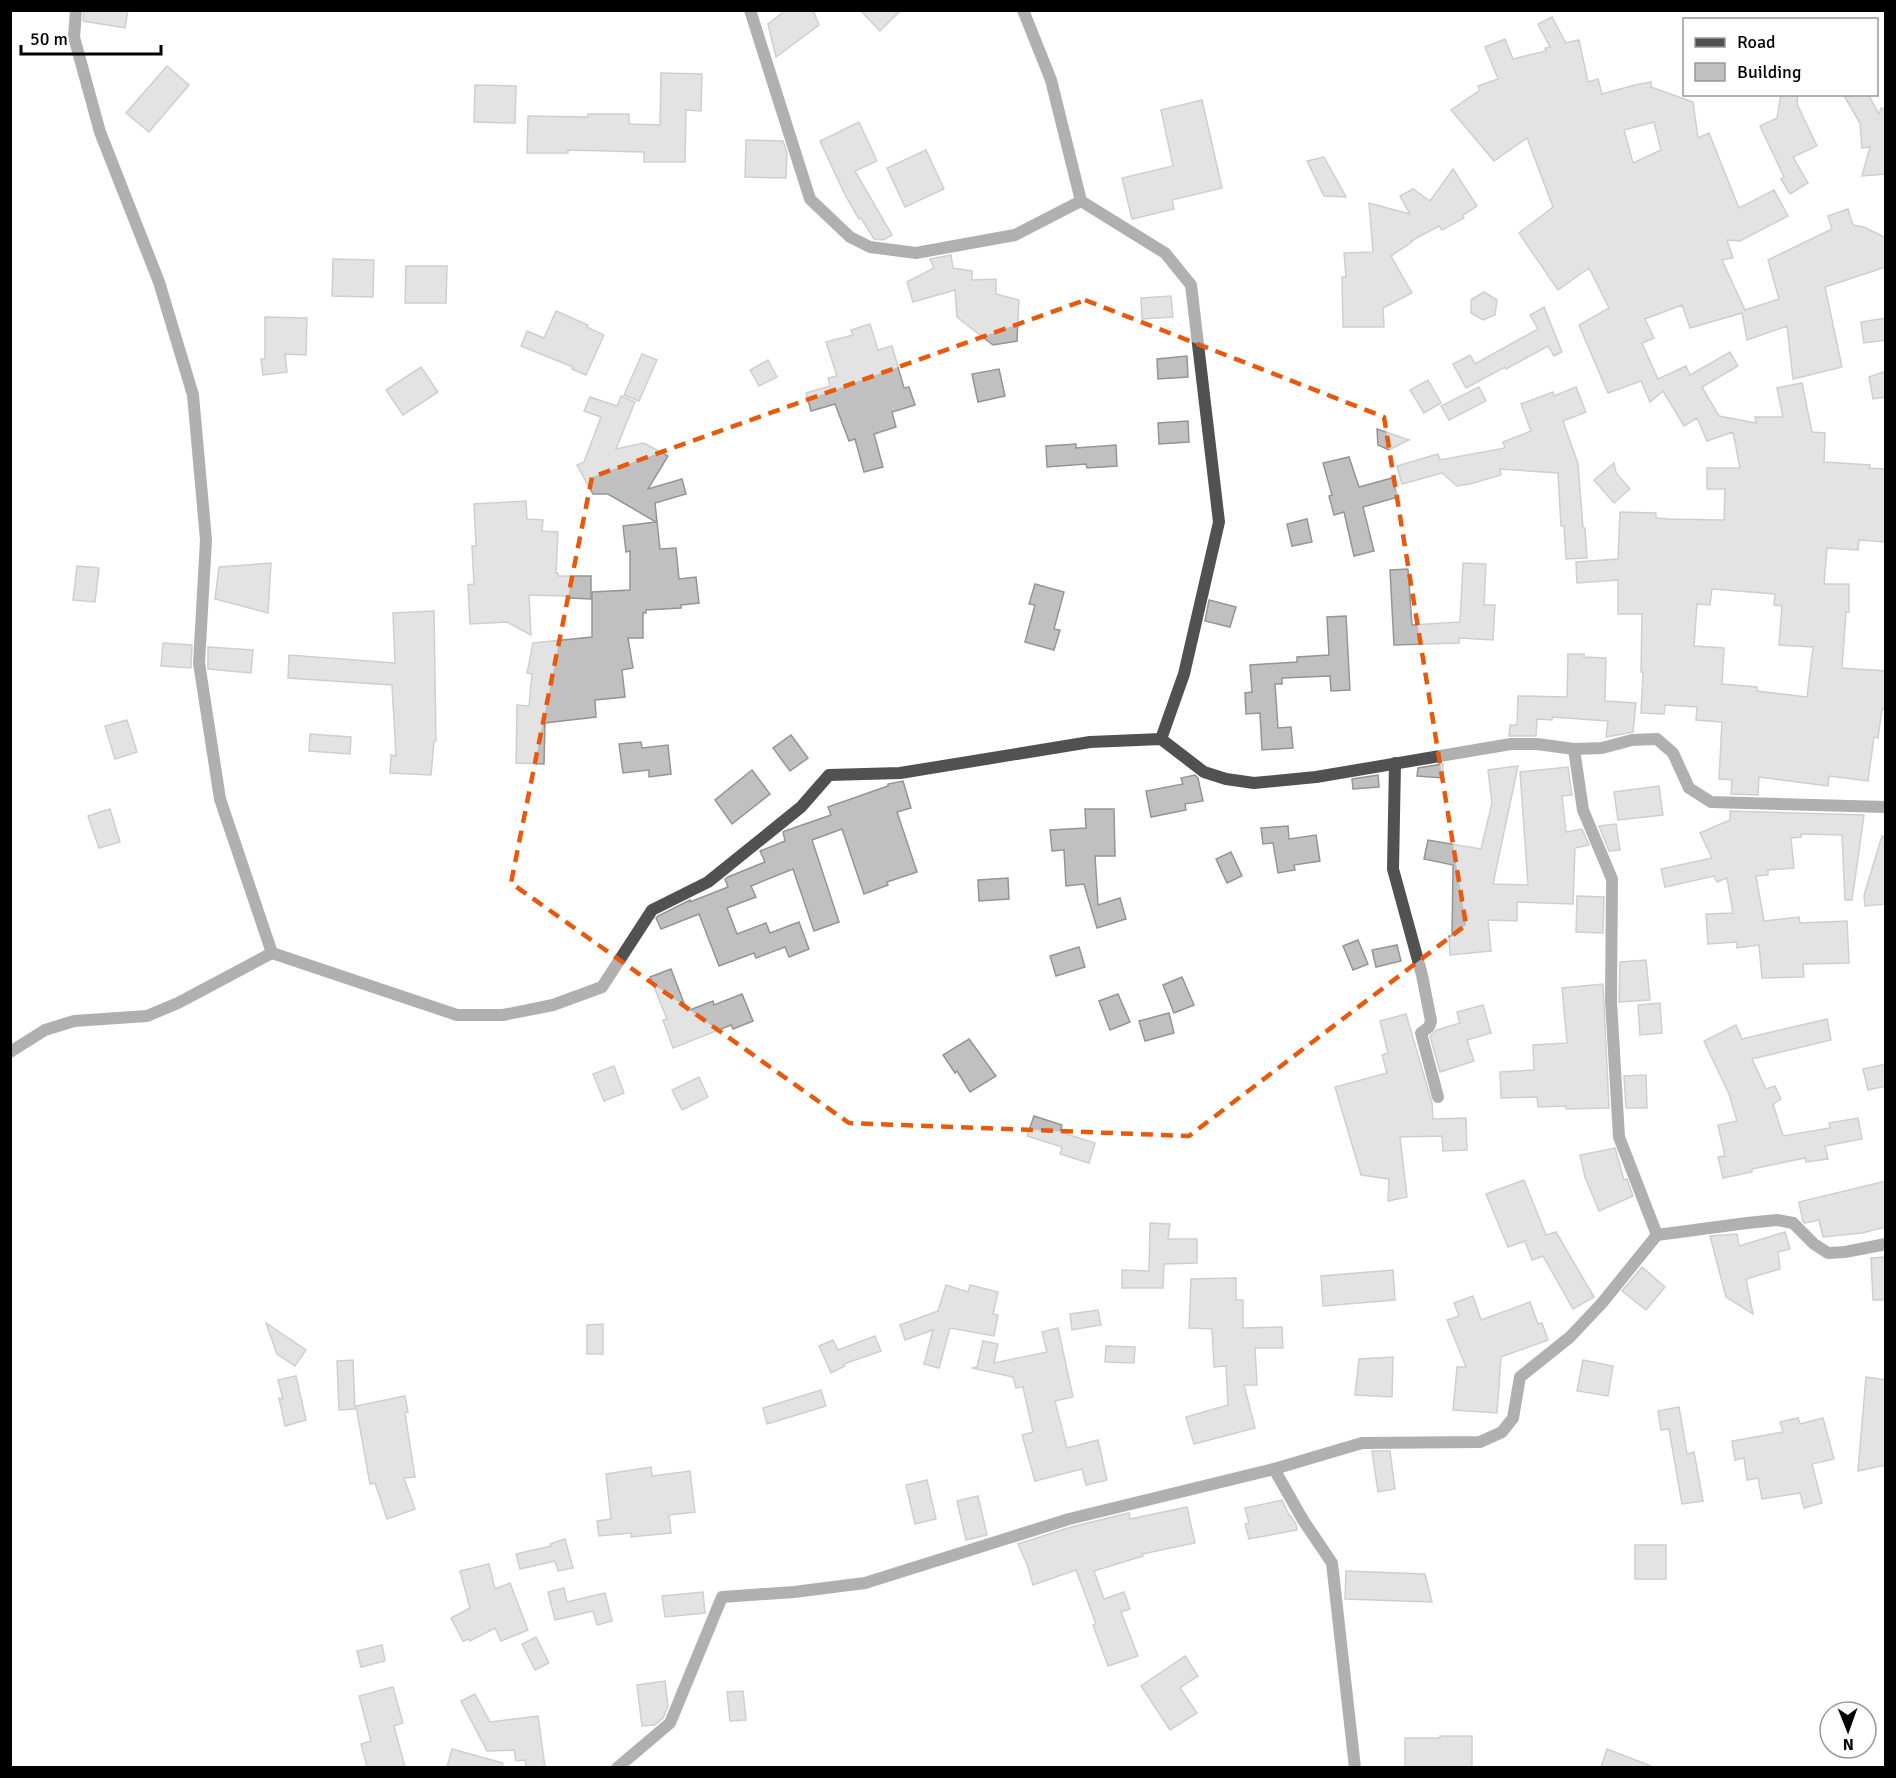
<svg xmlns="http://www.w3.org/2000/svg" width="1896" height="1778" font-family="Signika,sans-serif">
<rect width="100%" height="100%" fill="#fff"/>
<g fill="#c0c0c0" stroke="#959595" stroke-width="1.5" fill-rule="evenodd">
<path d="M84,10H128L125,28L83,21Z"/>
<path d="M786,10H813L819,25L776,57L768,24Z"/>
<path d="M860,10H901L880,31Z"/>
<path d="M1552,17L1566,43L1579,40L1588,82L1598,79L1602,94L1635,85L1651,82V87L1693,102L1698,138L1709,133L1739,208L1774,190L1788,216L1740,241L1727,240L1733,258L1722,260L1745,310L1779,299L1768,260L1832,229L1828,216L1848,209L1853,225L1864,227L1886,238V267L1825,287L1842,367L1793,379L1787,326L1747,340L1742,313L1690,328L1682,305L1645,319L1654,338L1642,343L1658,379L1686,366L1690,375L1730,352L1738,366L1702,387L1719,416L1756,423L1755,417H1783L1777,388L1802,383L1812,432L1825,433L1824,462L1870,465L1869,468L1886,469V542L1859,540L1858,550L1827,548L1824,584H1849V612H1846L1842,668L1886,671V709H1882L1878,738L1874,737L1868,781L1829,776L1828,786L1759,777L1758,795L1731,794L1732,780L1719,779L1722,722L1696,720L1697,707L1665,705L1664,714L1641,713L1643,672H1641L1642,614H1618V580L1577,583L1576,562L1618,559L1620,512L1656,513V518L1669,519L1724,520L1725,489H1707V468H1740L1733,432L1707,441L1697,418L1684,426L1663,391L1650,402L1641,381L1608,393L1579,325L1609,308L1589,268L1558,290L1519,233L1553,207L1527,138L1494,161L1451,110L1480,90L1478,86L1498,79L1485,47L1505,39L1513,59L1546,51L1545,48L1550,47L1538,24ZM1654,122L1661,150L1633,163L1624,130ZM1712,589L1775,594L1774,605L1782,606L1779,645L1813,647L1807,697L1757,691V687L1722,684L1724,648L1694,646L1697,604L1710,605Z"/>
<path d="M167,66L189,85L149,132L126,113Z"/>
<path d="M661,73L702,74L701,111L686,110L685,162H644V152L568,150V153H527L528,116L588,117V114H629V124L660,125Z"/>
<path d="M475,85L516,86L515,123L474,122Z"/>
<path d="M1781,94H1798L1797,104L1817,146L1793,157L1808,183L1790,194L1781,179L1784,177L1760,126L1777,118Z"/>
<path d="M1843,94H1868L1879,114L1881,108L1886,109V174L1862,176L1870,147L1862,148L1860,123Z"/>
<path d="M1202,100L1222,188L1172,200L1174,209L1132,219L1122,178L1173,166L1161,110Z"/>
<path d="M859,122L877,161L855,171L892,235L883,240L874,239L861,218L859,219L845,195L820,141Z"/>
<path d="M746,140L783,141L787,153L786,178L745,177Z"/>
<path d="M926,150L944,189L905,207L887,168Z"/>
<path d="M1324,157L1346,197L1324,196L1307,161Z"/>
<path d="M1453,169L1477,206L1463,215L1464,218L1442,230L1439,226L1411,241L1412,242L1391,256L1412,293L1383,308L1384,327H1343L1342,277H1346L1344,253L1373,252L1369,203L1410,214L1400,196L1413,189L1430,201Z"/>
<path d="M951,255L953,268L972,271V280L996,279V294L1019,300L1017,341L993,345L957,317L955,290L913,302L907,282L934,268L930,259Z"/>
<path d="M333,259L374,260L373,297L332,296Z"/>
<path d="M406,266H447L446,303H405Z"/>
<path d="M1484,292L1497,300L1495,315L1483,320L1471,313V300Z"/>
<path d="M1171,296L1173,317L1142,319L1141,298Z"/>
<path d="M1544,307L1562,352L1554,356L1548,346L1506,369L1505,367L1466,388L1453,364L1470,355L1475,364L1538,329L1530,315Z"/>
<path d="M556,311L588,325L587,327L604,335L586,375L572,369L573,367L521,346L527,331L544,338Z"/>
<path d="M265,317L307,318L306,355L285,354L287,372L263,375L261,359H265Z"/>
<path d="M1886,318V340L1864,343L1861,322Z"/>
<path d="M870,324L878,350L892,346L904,388L909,387L915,405L892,412L896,427L874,434L883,467L864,472L855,439L849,441L835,404L811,411L806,393L830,386L828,378L837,376L826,342L853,335L851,330Z"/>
<path d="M642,354L657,360L639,401L624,395Z"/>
<path d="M1187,356L1188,377L1158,379L1157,359Z"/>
<path d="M768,360L777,377L759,386L750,370Z"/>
<path d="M421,367L438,392L403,415L386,390Z"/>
<path d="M999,369L1005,396L978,402L972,374Z"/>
<path d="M1886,371V397L1873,399L1869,377Z"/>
<path d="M1428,380L1441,403L1424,413L1410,390Z"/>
<path d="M1479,387L1486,401L1449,420L1441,406Z"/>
<path d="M1576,387L1586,412L1563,421L1578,464L1583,528H1585L1587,558L1566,559L1564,526H1561L1558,473L1500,469L1501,475L1470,484L1457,486L1442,473L1402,484L1397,466L1438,454L1440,460L1505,448L1503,442L1531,431L1521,404L1553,392L1554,396Z"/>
<path d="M621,396L635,402L616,449L644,443L668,456L648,489L682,479L686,494L655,503L660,549L676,548L679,579L696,577L699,603L681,605V608L646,610V613H643V638H628L633,668L622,670L625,697L595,700L596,717L545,723L544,764L516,763L517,705L529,706L532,674L527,673L533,643L592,637V592L630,590V551L626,552L623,526L656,522L608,494H593L577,465L584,462L601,417L584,411L590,397L617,406Z"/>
<path d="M1188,421L1189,442L1159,444L1158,423Z"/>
<path d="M1377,429L1409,440L1389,450L1378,445Z"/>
<path d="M1076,444V448L1116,445L1117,466L1087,468L1086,464L1047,467L1046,446Z"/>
<path d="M1349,457L1359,487L1392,478L1398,497L1363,507L1374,551L1354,556L1344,512L1334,515L1329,496L1332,495L1323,463Z"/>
<path d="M1614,463L1616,473L1630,489L1614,503L1594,480Z"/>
<path d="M526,501L527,519L543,520L542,531L558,532L556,573H558V576H591V599L569,598V596L529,595L531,635L507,622L470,624L468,585L474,584L472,546H476L474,504Z"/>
<path d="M1307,519L1312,542L1292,546L1287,524Z"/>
<path d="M271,563L268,613L215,599L219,567Z"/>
<path d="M1463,563L1486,564L1484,605H1495L1493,640L1459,638V643L1394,645L1390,570L1408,569L1412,625L1460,622Z"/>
<path d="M77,566L99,568L95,602L73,600Z"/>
<path d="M1035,584L1064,592L1054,629L1060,630L1054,650L1025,642L1035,605L1029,604Z"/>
<path d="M1209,600L1236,607L1230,627L1205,621Z"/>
<path d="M434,611L436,741H434L431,775L390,773L391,755L396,756L392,685L288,678L289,655L395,663L393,613Z"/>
<path d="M1346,616L1350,690L1331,691L1330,676L1282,678V684H1275L1278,728L1291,727L1293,748L1262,750L1260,713L1246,714L1245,693L1252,692L1250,665L1297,662V657L1329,655L1327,617Z"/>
<path d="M163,643L192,645L191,668L161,666Z"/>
<path d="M208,647L253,650L251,673L208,669Z"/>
<path d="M1568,654H1584V657L1606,658L1605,701L1636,703L1633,732L1606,737L1608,721L1552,717V720L1537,719L1536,736H1509L1510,725H1517L1518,696L1567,697Z"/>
<path d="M127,720L137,752L115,759L105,726Z"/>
<path d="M310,734L351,737L350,754L309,751Z"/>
<path d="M791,735L808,758L790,771L773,748Z"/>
<path d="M641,742L642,748L668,745L671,774L649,777V770L623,773L619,744Z"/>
<path d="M1443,764V778L1417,776L1418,768Z"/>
<path d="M1518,766L1493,884L1528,885L1520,772L1568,767L1572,795L1562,796L1566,832L1582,829L1589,845L1575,848L1573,904L1517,902V921L1488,920L1491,951L1450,955L1449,936H1452L1453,865L1424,859L1428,840L1481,849L1492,803L1488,770Z"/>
<path d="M752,770L770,794L732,824L715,800Z"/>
<path d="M1195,775L1198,778L1203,801L1185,804L1186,810L1151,817L1146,791L1183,784L1181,778Z"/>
<path d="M1378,775L1379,787L1353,789L1352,779Z"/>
<path d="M903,781L911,808L897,812L917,872L887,882L888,885L864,894L842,829L812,840L839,922L814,931L793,869L751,886L756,897L727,908L737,934L766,923L770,933L799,922L809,949L789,957L785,947L756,958L754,953L719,966L699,914L661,929L656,918L658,916L690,900V902L728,887L725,879L728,877L765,862L760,851L785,841L783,832L785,831L831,815L828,807L888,786V784Z"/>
<path d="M1659,786L1663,815L1618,820L1614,792Z"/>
<path d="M110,809L120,842L99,848L88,816Z"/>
<path d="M1085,809H1114L1115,856H1095L1098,905L1120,898L1126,919L1097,928L1084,884L1066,886L1064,850L1052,851L1050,830L1086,828Z"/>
<path d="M1730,811L1864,815L1852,900H1845L1842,835L1801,834V837L1791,838L1794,868L1768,870V875L1756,876L1764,921L1799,917L1800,923L1847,921L1849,963L1803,964L1804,977L1762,978L1759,945L1737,948V942L1708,944L1706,914L1733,913L1727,878L1717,882L1714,876L1665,887L1661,869L1712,858L1700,833L1730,820Z"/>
<path d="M1616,824L1620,850L1609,851L1599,826Z"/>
<path d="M1288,826L1289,839L1316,835L1320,861L1294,865L1295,870L1278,873L1273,843L1263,844L1261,828Z"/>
<path d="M1882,836L1886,837V904L1865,906L1864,895Z"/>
<path d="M1231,852L1242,876L1227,883L1216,859Z"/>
<path d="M1008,878L1009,899L979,901L978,880Z"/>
<path d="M1577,896L1604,897L1603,933L1576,932Z"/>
<path d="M1358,940L1368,964L1353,970L1343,946Z"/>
<path d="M1397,945L1401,961L1376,967L1372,950Z"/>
<path d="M1079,947L1085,967L1056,976L1050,956Z"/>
<path d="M1646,960L1650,1000L1619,1002L1620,962Z"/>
<path d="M671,969L687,1011L713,1001L714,1005L742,994L753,1021L733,1029L731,1025L673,1048L663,1020L667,1019L650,977Z"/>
<path d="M1182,977L1194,1005L1174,1013L1163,985Z"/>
<path d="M1603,984L1609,1108L1566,1109V1106L1538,1107L1537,1097L1501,1098L1500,1072L1534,1070L1533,1045L1567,1043L1562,988Z"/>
<path d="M1118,994L1130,1022L1110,1030L1099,1001Z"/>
<path d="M1660,1003L1662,1033L1640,1035L1638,1005Z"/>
<path d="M1483,1005L1491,1033L1467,1040L1474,1061L1440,1072L1430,1036L1437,1030L1460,1023L1457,1012Z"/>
<path d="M1169,1013L1174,1033L1145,1041L1139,1021Z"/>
<path d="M1406,1014L1432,1103L1433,1119L1466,1118L1467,1150L1443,1151L1442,1136L1400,1137L1407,1197L1388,1201L1389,1179L1361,1175L1335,1087L1387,1073L1382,1055L1388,1053L1380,1021Z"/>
<path d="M1827,1019L1831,1040L1752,1059L1766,1089L1775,1086L1781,1099L1773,1104L1783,1136L1830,1128L1829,1123L1858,1118L1862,1139L1825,1146L1828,1159L1806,1162L1805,1158L1752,1169V1172L1723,1178L1718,1157L1725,1156L1718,1125L1737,1121L1729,1094L1704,1041L1736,1025L1742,1039Z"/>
<path d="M969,1039L996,1076L970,1092L957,1071L955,1073L943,1055Z"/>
<path d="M1886,1064V1086L1868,1090L1863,1069Z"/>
<path d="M614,1066L624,1093L604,1101L593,1074Z"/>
<path d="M1646,1075L1647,1108H1626L1624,1076Z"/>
<path d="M699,1077L708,1097L682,1110L672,1090Z"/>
<path d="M1034,1116L1062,1125L1060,1132L1095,1143L1089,1163L1060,1154L1062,1147L1027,1136Z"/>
<path d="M1615,1148L1624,1180L1627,1179L1633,1196L1599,1211L1585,1177L1580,1155Z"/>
<path d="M1524,1180L1546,1235L1556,1232L1594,1297L1573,1309L1543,1256L1532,1260L1525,1241L1508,1247L1486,1194Z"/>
<path d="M1886,1181V1227L1862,1233L1823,1237L1819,1220L1805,1223L1803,1222L1799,1202Z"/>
<path d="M1150,1223L1170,1224L1168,1239H1197V1263L1164,1264L1163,1288H1122V1270L1149,1271Z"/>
<path d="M1785,1232L1790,1249L1778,1252L1780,1269L1746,1279L1753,1314L1726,1297L1710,1236L1737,1234L1739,1246Z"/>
<path d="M1886,1257V1300H1873L1871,1258Z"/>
<path d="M1642,1267L1665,1287L1646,1310L1622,1291Z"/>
<path d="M1393,1270L1395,1300L1323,1306L1321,1276Z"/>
<path d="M1236,1278V1300H1243V1328L1282,1327L1283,1348H1255L1257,1385H1244L1255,1428L1194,1444L1186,1417L1228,1405L1226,1366L1214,1367L1212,1329L1189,1328L1191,1279Z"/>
<path d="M946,1285L968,1292L970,1285L998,1292L993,1314L998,1315L994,1336L950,1328L939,1368L924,1364L933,1330L905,1340L900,1325L938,1311Z"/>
<path d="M1473,1296L1481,1320L1530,1302L1538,1324L1542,1323L1548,1340L1501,1357L1497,1413L1453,1410L1457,1367H1466L1447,1320L1459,1316L1454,1303Z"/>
<path d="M1098,1310L1101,1325L1072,1330L1070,1314Z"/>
<path d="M266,1323L306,1350L295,1366L277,1354Z"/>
<path d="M603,1324V1354H587V1325Z"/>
<path d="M1058,1328L1073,1397L1055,1401L1067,1448L1098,1440L1107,1480L1086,1485L1082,1469L1035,1481L1022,1435L1033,1432L1023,1387L1016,1388L1013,1377L972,1368L977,1367L983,1341L998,1344L994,1363L1047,1352L1042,1332Z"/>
<path d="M875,1336L881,1351L844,1364L845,1366L831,1373L819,1346L833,1340L838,1350Z"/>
<path d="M1106,1346L1135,1347L1134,1363L1105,1362Z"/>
<path d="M1393,1357L1392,1397L1355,1395L1359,1359Z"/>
<path d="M353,1360L355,1409L339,1410L337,1361Z"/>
<path d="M1583,1360L1613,1366L1608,1396L1577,1391Z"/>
<path d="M296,1376L306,1420L285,1426L279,1398L283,1399L278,1380Z"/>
<path d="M1866,1377L1886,1380V1465L1858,1471Z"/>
<path d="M821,1390L826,1406L767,1424L763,1408Z"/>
<path d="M405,1396L408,1412L405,1413L415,1477L404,1478L415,1509L387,1519L375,1483L370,1484L356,1406Z"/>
<path d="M1679,1407L1687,1454L1694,1452L1703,1501L1682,1504L1669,1429L1661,1430L1658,1411Z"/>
<path d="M1798,1418L1800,1424L1823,1418L1834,1459L1812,1464L1822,1503L1804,1508L1800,1493L1762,1499L1758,1478L1747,1480L1744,1458L1735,1460L1732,1441L1783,1432L1780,1422Z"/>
<path d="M1372,1451H1390L1395,1489L1378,1492Z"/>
<path d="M651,1467L652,1476L690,1471L695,1512L669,1515L671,1533L631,1537V1533L599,1536L597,1521L611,1519L606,1474Z"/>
<path d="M927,1480L936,1519L915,1524L906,1485Z"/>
<path d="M978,1496L987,1535L966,1540L957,1501Z"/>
<path d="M1282,1500L1289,1515H1290L1296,1524L1297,1530L1249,1539L1245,1524L1249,1523L1245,1508Z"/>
<path d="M1187,1507L1195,1543L1142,1554L1143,1556L1094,1571L1104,1599L1124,1592L1130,1609L1121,1612L1138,1656L1108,1666L1093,1625L1096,1624L1076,1570L1033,1585L1028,1567L1018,1544L1071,1527L1129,1513L1130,1519Z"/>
<path d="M565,1539L573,1568L558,1571L555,1561L520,1569L516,1554L551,1546L550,1544Z"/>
<rect x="1635" y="1545" width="31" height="34"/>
<path d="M489,1564L495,1589L510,1583L528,1630L501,1641L495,1628L470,1641L469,1639L463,1641L451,1618L470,1608L460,1571Z"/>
<path d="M1346,1571L1425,1574L1432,1602L1345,1599Z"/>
<path d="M564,1588L567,1602L605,1593L612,1621L597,1625L593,1611L555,1620L548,1592Z"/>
<path d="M703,1592L705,1613L665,1617L662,1596Z"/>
<path d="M536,1637L549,1663L535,1670L522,1644Z"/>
<path d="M382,1645L385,1661L361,1667L357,1651Z"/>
<path d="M1185,1656L1198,1676L1180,1688L1197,1713L1170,1730L1141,1686Z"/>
<path d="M665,1681L668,1706L663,1718L655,1725L642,1726L637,1685Z"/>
<path d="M393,1687L403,1723L394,1726L405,1767H367L361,1744L371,1741L359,1696Z"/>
<path d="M743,1691L746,1720L730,1721L727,1692Z"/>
<path d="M475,1694L490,1722L538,1716L545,1767H526L525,1760L516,1761L514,1750L487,1751L461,1701Z"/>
<path d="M1440,1736H1472V1767H1405V1738H1440Z"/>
<path d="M452,1749L503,1763L502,1767H447Z"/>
<path d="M1607,1749L1651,1766V1767H1601Z"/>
</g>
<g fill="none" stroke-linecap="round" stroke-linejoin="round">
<g stroke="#515151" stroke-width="12">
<path d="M76,10L74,37L100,132L159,282L193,395L206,540L199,663L220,799L272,953"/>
<path d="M750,10L810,199L850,237L870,247L916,253L1015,235L1081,201"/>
<path d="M1023,10L1051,80L1081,201L1165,253L1191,285L1219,522L1184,674L1161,739"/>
<path d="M1395,763L1393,869L1422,975L1431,1021L1429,1027L1421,1033L1438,1097"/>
<path d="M10,1052L45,1030L74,1021L147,1016L178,1003L272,953L457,1015H503L553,1005L602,987L652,910L708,882L801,807L829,775L900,773L1090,742L1161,739L1204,772L1226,779L1254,783L1316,777L1511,744H1537L1574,749L1602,748L1632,740L1657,739L1673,753L1689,788L1711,802L1886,807"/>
<path d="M1657,1235L1747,1223L1777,1220L1793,1223L1814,1244L1828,1253L1845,1252L1886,1244"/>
<path d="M1274,1469L1303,1520L1332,1563L1355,1768"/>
<path d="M617,1768L670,1723L722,1597L794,1592L865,1583L1069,1519L1274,1469L1362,1443L1480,1442L1502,1432L1513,1418L1520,1377L1570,1337L1602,1303L1657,1235L1619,1137L1611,1001L1612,879L1583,810L1574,749"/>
</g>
</g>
<path d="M0 0H1896V1778H0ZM1085,300L1384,417L1466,925L1189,1136L849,1123L511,883L592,477Z" fill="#fff" fill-opacity=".55" fill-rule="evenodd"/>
<path fill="none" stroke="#e8590c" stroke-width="4.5" stroke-dasharray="12 8" stroke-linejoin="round" d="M1085,300L1384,417L1466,925L1189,1136L849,1123L511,883L592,477Z"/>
<rect width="1896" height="1778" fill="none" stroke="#000000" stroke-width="24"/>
<rect x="1683" y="18" width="195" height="78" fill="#ffffff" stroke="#999999" stroke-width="1.5"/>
<rect x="1695" y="38" width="30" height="9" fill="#515151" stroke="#999999" stroke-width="1.5"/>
<text x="1737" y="48" font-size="18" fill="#000000">Road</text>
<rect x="1695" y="63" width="30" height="18" fill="#c0c0c0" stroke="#999999" stroke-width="1.5"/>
<text x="1737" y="78" font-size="18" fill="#000000">Building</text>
<g transform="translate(1848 1730) rotate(179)"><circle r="28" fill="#ffffff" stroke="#999999" stroke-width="1.5"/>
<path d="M0-4.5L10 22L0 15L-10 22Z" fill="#000000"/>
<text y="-9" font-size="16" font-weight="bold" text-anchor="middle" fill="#000000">N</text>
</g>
<path d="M21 45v9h140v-9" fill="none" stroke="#000000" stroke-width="3"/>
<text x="30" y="45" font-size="18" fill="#000000" stroke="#ffffff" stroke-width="4.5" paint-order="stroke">50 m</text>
</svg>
